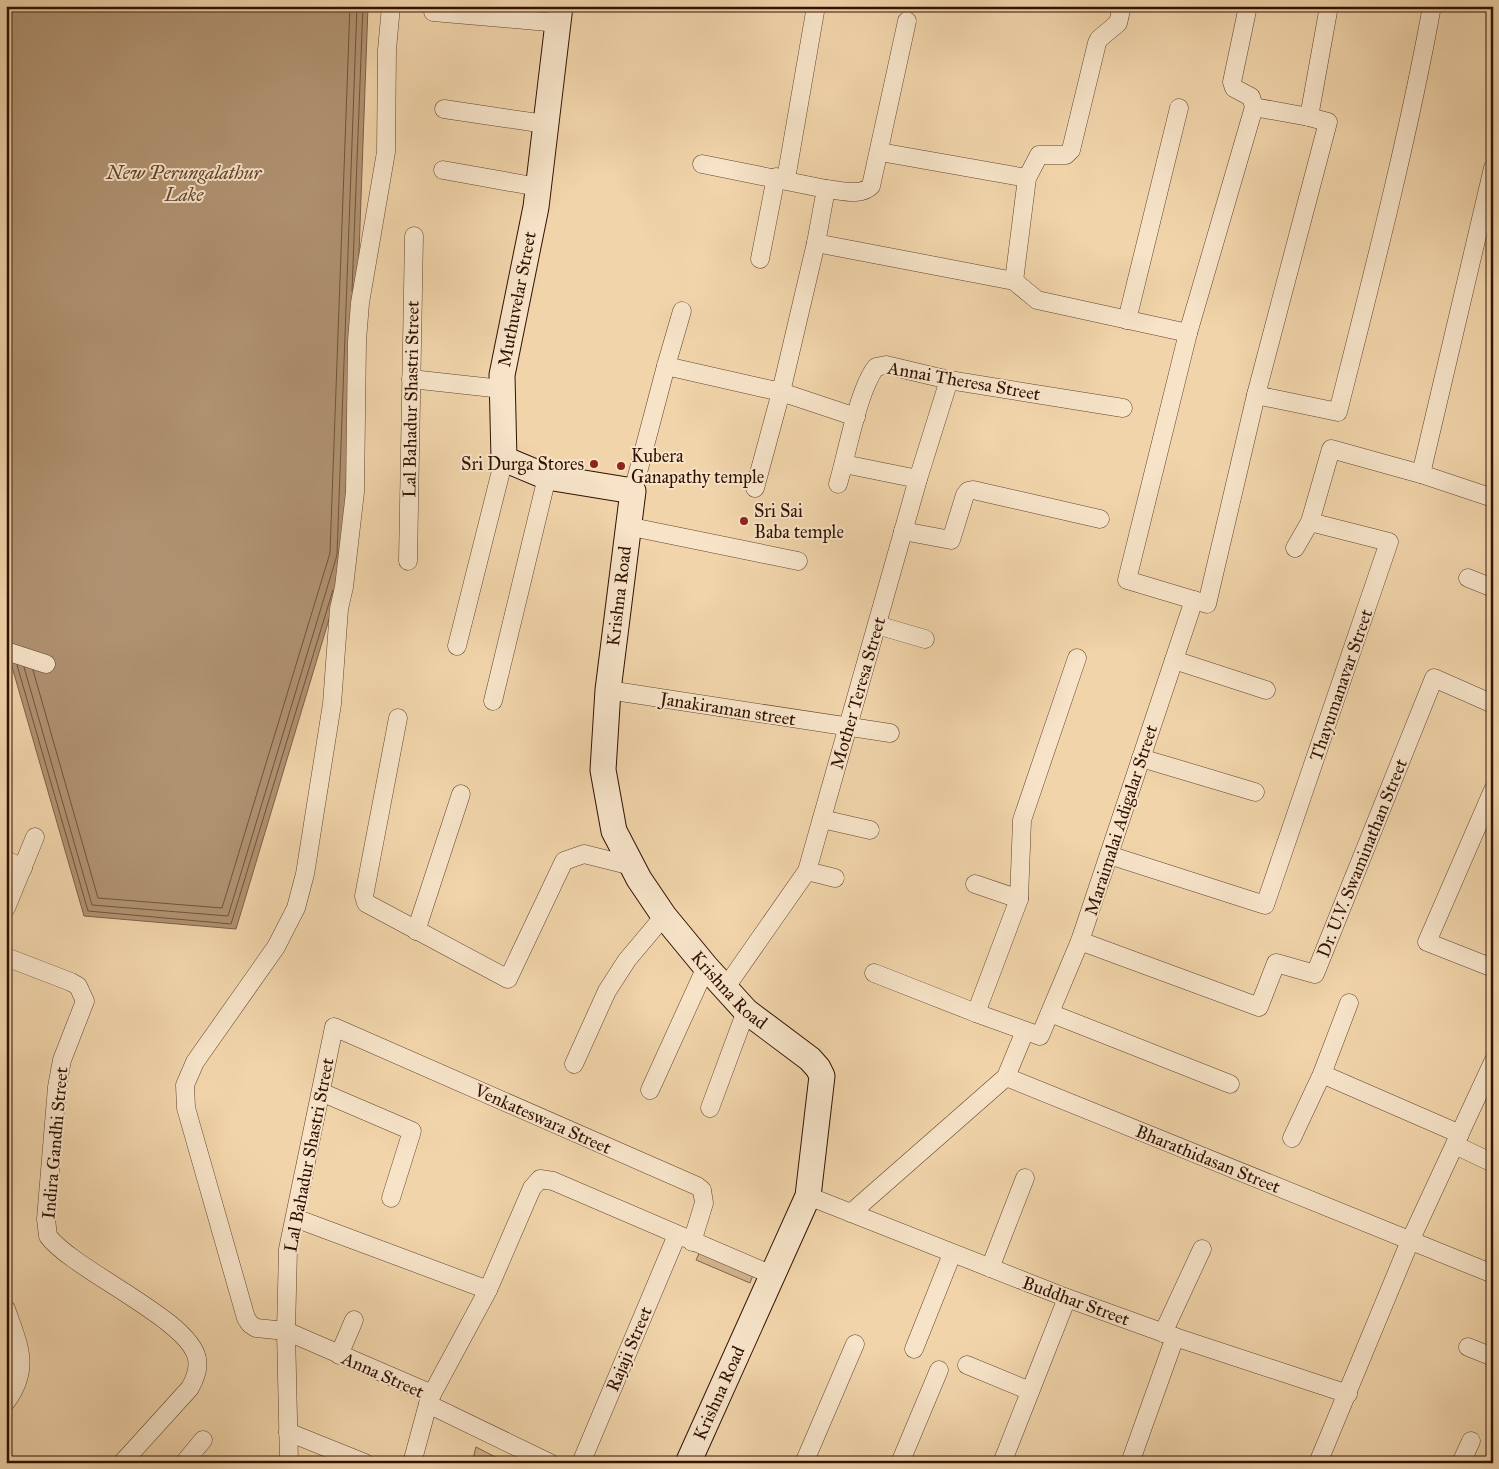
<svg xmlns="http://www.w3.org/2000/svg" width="1499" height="1469" font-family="'IM FELL Great Primer',serif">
<rect width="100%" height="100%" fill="#f1d4aa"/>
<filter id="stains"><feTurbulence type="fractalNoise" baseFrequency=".004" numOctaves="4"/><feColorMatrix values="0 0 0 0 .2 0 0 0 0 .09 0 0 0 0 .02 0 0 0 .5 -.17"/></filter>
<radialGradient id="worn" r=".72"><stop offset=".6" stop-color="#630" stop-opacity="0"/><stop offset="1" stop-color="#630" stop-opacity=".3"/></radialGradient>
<g fill="#d0b38d" stroke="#806248">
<path d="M702,1247L755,1270L750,1283L696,1260Z"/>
<path d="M476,1447L507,1463H472Z"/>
</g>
<path fill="#b09271" stroke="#7d5e45" d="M6,6H368L348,556L236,929L84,916L6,646Z"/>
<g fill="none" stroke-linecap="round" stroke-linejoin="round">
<g stroke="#70523a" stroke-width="1">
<path d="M352,291L363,6"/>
<path d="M17,665L88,911L231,924L333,590"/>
<path d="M24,667L92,905L228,916L337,555L357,6"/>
<path d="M33,670L98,898L222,908L330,553L350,6"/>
</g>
<defs>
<g id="street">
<path d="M391,6L387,50L386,152L360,303L357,341L355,492L344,587L339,609L332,704L305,874L296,908L276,947L195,1062L185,1085L186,1108L246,1318L250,1324L256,1328L286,1331L432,1394L428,1404L550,1463"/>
<path d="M1248,6L1232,82L1234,88L1251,97L1254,107L1188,333L1127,580L1207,604L1256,395L1328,122L1309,117L1254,107"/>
<path d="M433,12L559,23"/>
<path d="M444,109L545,124"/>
<path d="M1309,117L1329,6"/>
<path d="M880,152L1027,178"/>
<path d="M702,164L826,189L816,243"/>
<path d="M443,170L538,187"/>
<path d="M786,179L816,6"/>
<path d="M826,189C840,190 860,197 871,186L907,21"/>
<path d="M760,259L776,177"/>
<path d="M1014,281L1027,178L1039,155H1066L1071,150L1097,43L1099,39L1118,23L1122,6"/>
<path d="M1127,320L1179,108"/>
<path d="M666,366L682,311"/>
<path d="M411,379L502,389"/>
<path d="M1256,395L1338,412C1372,277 1407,143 1432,6"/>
<path d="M844,464L918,479"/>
<path d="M1421,474L1493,498"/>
<path d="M838,484C847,454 858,390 876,367L886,365L949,380L1123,408"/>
<path d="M755,488L781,392L856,417"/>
<path d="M633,491L666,366L781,392L816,243L1014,281L1037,300L1188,333"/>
<path d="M627,526L798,561"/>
<path d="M903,531L951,540L965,495L968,491L973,490L1100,519"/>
<path d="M1295,548L1310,522L1331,449L1421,474L1493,168"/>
<path d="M408,561L414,236"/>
<path d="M1468,578L1493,588"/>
<path d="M877,625L925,639"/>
<path d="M457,646L504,459"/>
<path d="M6,651L46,664"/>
<path d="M1077,658L1022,820L1019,899L976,1013L1040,1036L1080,941L1194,600"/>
<path d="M1174,660L1266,690"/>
<path d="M608,690L890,733"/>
<path d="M493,701L547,477"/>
<path d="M398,718L364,896L366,903L508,979L564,861L584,854L632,866"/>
<path d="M1141,758L1255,792"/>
<path d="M1493,790L1427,942L1493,968"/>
<path d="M822,819L870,830"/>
<path d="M1109,855L1265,905L1389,542L1310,522"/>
<path d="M6,860L23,868"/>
<path d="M807,871L835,878"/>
<path d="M975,884L1019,899"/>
<path d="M6,908L35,837"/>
<path d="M416,931L461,794"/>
<path d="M1080,941L1259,1007L1276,963L1315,974L1434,678L1493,704"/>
<path d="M6,957L71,982L78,986L85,1001L62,1060L57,1087L46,1219L48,1236C73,1270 191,1320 197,1359C199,1369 195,1379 190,1388L122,1463"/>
<path d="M874,973L976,1013"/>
<path d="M726,987L807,871L918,479L949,380"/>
<path d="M1050,1013L1230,1084"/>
<path d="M574,1064L607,991L627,960L664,916"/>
<path d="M1322,1074L1460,1134"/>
<path d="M1006,1077L1493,1274"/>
<path d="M650,1090L706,967"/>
<path d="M321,1092L412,1131L391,1198"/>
<path d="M710,1108L746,1011"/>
<path d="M1292,1138L1322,1074L1349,1003"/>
<path d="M1455,1145L1493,1163"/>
<path d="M808,1196L1067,1298L1175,1337L1348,1394"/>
<path d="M851,1213L1006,1077L1025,1031"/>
<path d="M295,1218L488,1290"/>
<path d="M990,1268L1025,1178"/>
<path d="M6,1309C19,1346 31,1368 6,1402"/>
<path d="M1163,1333L1202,1249"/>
<path d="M1468,1347L1493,1357"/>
<path d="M914,1349L952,1254"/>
<path d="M339,1355L354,1320"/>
<path d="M967,1365L1030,1391"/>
<path d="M432,1394L488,1290L532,1188L540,1179L553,1181L772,1275"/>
<path d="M288,1432L365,1463"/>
<path d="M184,1463L203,1440"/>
<path d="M289,1463L286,1331L288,1249L334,1027L697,1186L702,1190L704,1203L692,1242"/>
<path d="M412,1463L428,1404"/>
<path d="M581,1463L677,1235"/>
<path d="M804,1463L855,1344"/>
<path d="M900,1463L939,1370"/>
<path d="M1002,1463L1067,1298"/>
<path d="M1130,1463L1175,1337"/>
<path d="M1318,1463L1410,1241L1493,1062"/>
<path d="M1461,1463L1471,1441"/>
</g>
<g id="secondary">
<path id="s1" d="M560,6L536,207L502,375L504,459L547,477L633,491L608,690L603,770L614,831L639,879L664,916L706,967L746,1011L810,1059L818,1068L822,1076L808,1196L688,1463"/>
</g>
</defs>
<use href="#street" stroke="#61422c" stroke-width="19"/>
<use href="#secondary" stroke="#311102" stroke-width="27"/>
<use href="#street" stroke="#f6e3c8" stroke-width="18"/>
<use href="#secondary" stroke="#f6e3c8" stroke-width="25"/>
</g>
<g fill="#8f2418" stroke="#f6e3c8" stroke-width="2">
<circle cx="594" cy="464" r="5"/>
<circle cx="621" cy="466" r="5"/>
<circle cx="744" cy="521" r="5"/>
</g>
<g text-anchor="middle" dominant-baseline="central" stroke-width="4" stroke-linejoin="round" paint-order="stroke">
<g font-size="18" fill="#311102" stroke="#f6e3c8">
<text transform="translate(517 299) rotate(-79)">Muthuvelar Street</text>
<text transform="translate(964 381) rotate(10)">Annai Theresa Street</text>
<text transform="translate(411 399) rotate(-89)">Lal Bahadur Shastri Street</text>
<text transform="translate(619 596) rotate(-83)">Krishna Road</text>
<text transform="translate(1341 685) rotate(-71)">Thayumanavar Street</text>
<text transform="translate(858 693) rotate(-74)">Mother Teresa Street</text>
<text transform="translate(728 709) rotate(9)">Janakiraman street</text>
<text transform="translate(1121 820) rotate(-72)">Maraimalai Adigalar Street</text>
<text transform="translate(1362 858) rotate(-68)">Dr. U.V. Swaminathan Street</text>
<text stroke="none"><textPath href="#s1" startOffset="1132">Krishna Road</textPath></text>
<text transform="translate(543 1119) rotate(24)">Venkateswara Street</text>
<text transform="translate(55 1143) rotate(-85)">Indira Gandhi Street</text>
<text transform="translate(309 1155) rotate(-79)">Lal Bahadur Shastri Street</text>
<text transform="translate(1208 1159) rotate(22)">Bharathidasan Street</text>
<text transform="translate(1076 1301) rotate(20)">Buddhar Street</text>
<text transform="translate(629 1349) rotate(-67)">Rajaji Street</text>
<text transform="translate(383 1375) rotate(24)">Anna Street</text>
<text transform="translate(719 1393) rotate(-66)">Krishna Road</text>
</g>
<g font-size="18" fill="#311102" stroke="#f6e3c8" text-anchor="start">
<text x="631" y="456">Kubera<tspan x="631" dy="21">Ganapathy temple</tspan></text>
<text x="584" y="464" text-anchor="end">Sri Durga Stores</text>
<text x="754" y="511">Sri Sai<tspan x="754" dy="21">Baba temple</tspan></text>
</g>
<g font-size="19" font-style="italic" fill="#64452e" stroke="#f6e3c8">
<text x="184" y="172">New Perungalathur<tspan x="184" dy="22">Lake</tspan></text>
</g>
</g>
<rect width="1499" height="1469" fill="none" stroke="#f1d4aa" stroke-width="25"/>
<rect x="8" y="8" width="1484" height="1454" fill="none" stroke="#311102" stroke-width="2.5"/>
<rect x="12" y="12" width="1474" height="1444" fill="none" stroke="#311102"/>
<rect width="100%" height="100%" filter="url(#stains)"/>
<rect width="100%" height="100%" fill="url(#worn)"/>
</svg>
